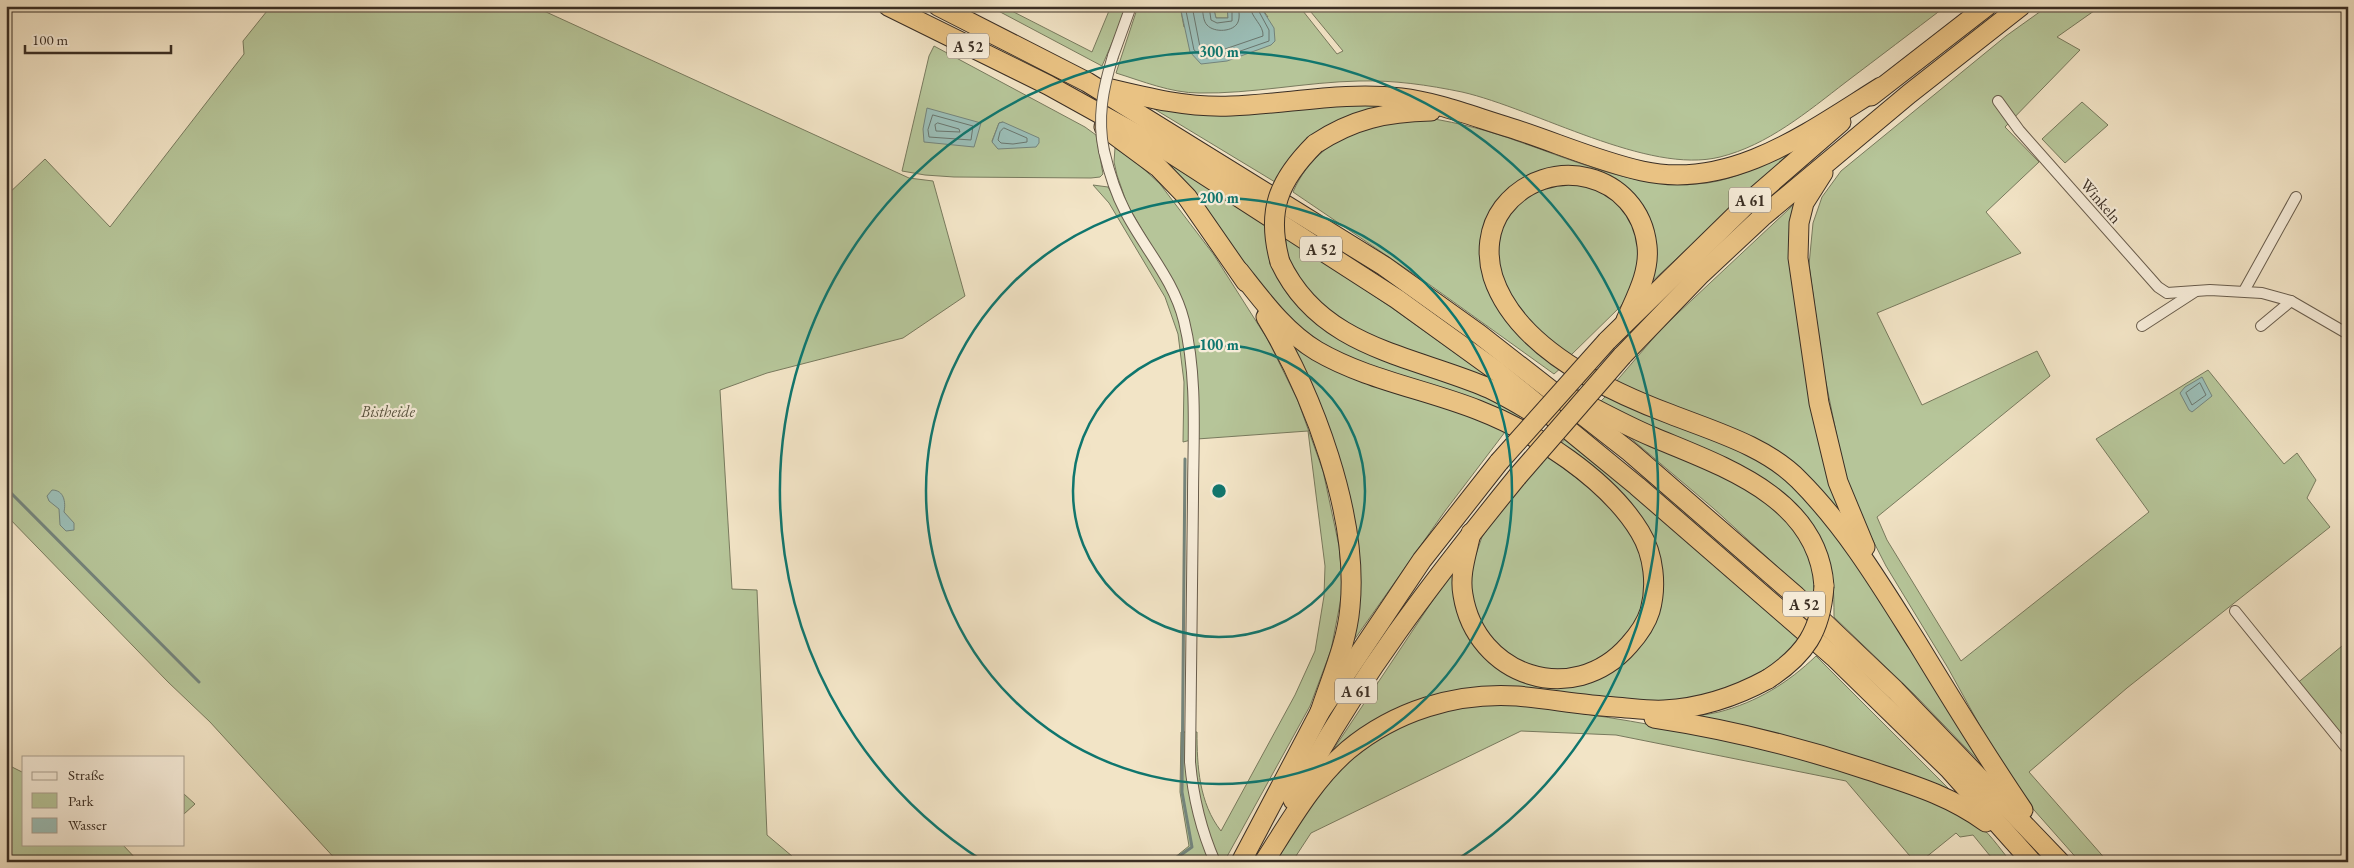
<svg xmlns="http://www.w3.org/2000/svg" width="2354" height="868" font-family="'EB Garamond',serif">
<rect width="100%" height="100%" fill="#f2e4c6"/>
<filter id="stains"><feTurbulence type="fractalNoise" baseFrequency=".004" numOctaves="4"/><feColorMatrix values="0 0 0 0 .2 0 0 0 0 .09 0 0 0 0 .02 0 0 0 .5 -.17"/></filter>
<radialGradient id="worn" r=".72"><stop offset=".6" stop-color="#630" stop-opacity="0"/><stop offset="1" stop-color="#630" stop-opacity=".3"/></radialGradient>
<g fill="#b6c599" stroke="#787a5e" fill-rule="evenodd">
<path d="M271,6H533L909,178L933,181L965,296L903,338L767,373L720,390L732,589L757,590L767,835L799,862H338L210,722L168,682L6,515V196L45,159L110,227L244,54L243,41Z"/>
<path d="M989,6H1002L1092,52L1111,6H1128L1102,66Z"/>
<path d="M1138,6H1180L1184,27L1268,17L1260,6H1299L1337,54L1343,51L1306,6H1946C1912,32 1879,57 1846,82C1807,112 1768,145 1720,157C1648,175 1536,109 1462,92C1428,85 1394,80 1359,81C1306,82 1252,94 1199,93C1171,93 1142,81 1116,73Z"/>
<path d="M1213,6H1227L1228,18H1216Z"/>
<path d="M2048,6H2101L2057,37L2080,50L2005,127L2039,162L1986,212L2021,253L1877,313L1922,405L2037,351L2050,376L1877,517L1887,540L1961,661L2149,512L2096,439L2208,370L2284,464L2297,453L2316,480L2307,498L2330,527L2127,688L2029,772L2108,862H2080L2034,810L2006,773L1948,668L1886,566L1865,525L1844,471L1823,368L1809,265L1813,223L1822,197L1841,171L2006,36Z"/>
<path d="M934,46L1085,127L1096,135L1103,174L1100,177L1091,178L954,177L925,175L902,171L929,56ZM1003,122L998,149L992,141L999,123Z"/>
<path d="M2082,102L2108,125L2065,163L2042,139Z"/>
<path d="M1311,105H1413L1312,138L1297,149L1275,182L1151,107Z"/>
<path d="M1428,118C1460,123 1490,131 1520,142C1581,163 1641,191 1707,183C1737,179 1766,163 1793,151L1647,286L1640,215L1577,173L1507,199L1487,273L1562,367L1554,374L1430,285L1293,192C1307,159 1337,136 1370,125C1387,119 1410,120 1428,118Z"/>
<path d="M1115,148L1136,162L1160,184L1214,255L1268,340L1298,401L1323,471L1339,546L1343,588L1331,650L1310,706L1224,862H1169L1189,846L1180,792L1181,732H1197C1197,766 1199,803 1221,831L1295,695L1315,651L1324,596L1325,566L1308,431L1197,439L1178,291L1127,204L1117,175L1114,162Z"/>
<path d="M1173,166L1265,225C1267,251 1275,282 1294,302C1320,328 1353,338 1387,353C1432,372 1479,391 1522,414L1514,423L1347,362L1280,313L1171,170Z"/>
<path d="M1565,182L1599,189L1628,213L1636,233L1640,259L1629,293L1621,306L1570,356L1524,321L1497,266L1496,249L1501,228L1512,207L1525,195Z"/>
<path d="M1093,185L1108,187L1165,286L1175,308L1183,335L1188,364L1191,440L1183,442L1184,382L1178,334L1165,297L1109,203Z"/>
<path d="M1805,194L1794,236L1855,536L1817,489L1614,384L1662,328Z"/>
<path d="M1286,236L1392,308L1493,380L1377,345L1297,286L1286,252Z"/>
<path d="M1281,333L1483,421L1505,432L1445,511L1347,650L1356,567Z"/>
<path d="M1608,394L1755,455L1815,500L1992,775L1915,695L1834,617C1834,565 1831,554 1801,512L1599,403Z"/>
<path d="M1615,425L1737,480L1791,521L1806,543L1816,585L1814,600L1713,508Z"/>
<path d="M1566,438L1715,563L1801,641L1779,666L1695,704L1438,697L1328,763L1335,747L1463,555L1478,641L1555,685L1643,635L1653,553L1558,447Z"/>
<path d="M1547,456L1594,491L1631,530L1647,571L1643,614L1619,648L1578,670L1553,672L1528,668L1490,641L1477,617L1469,585L1474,560L1482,537L1499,512Z"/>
<path d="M2348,641V748L2295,685Z"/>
<path d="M1816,656L1958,798L1684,719C1696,715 1707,715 1719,712C1757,702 1788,683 1816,656Z"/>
<path d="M1497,703C1616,715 1734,738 1849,772C1890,785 1936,796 1972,820C1988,830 1999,848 2011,862H1995L1973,835L1960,837L1956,833L1920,862H1915L1846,781L1616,735L1521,731L1311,833L1292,862H1275L1292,828L1325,786L1362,748L1414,718L1453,707Z"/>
<path d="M6,764L24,773V844H122L139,862H6Z"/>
<path d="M184,794L195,804L184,814Z"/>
</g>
<g fill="#9bbeb7" stroke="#74847c">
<path d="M1180,6H1213L1216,18H1228L1227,6H1260L1274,28L1275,41L1271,45L1227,61L1201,64L1190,52Z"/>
<path d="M927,108L981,123L974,147L924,142L923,129Z"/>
<path d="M1003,122L1039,138V143L1036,147L998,149L992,142L999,123Z"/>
<path d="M2202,377L2212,396L2192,412L2189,410L2180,393L2185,387Z"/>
<path d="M52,490C64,490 66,502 64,512L74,523V530L66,531L60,525L59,509L49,501L47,496Z"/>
</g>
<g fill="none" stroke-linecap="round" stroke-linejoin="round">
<g stroke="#6a766e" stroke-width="1">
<path d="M1185,6L1194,50L1204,58L1226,56L1269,41V30L1256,6"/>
<path d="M1192,6L1200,47L1205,52L1225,49L1263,36C1264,25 1251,18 1250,6"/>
<path d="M1202,6C1203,12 1203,21 1207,25C1214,33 1234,32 1238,22C1240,17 1239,11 1238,6"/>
<path d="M1209,6L1211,20L1217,23L1232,21V6"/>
<path d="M933,115L973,126L971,140L929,137L928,130Z"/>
<path d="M938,123L959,129L960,132L936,131L935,125Z"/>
<path d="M1004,128L1027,138V142L1013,144L1001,143L998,140L1000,132Z"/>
<path d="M2200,383L2206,395L2192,405L2186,393Z"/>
</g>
<g stroke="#74847c" stroke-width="3">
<path d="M6,488L199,682"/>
<path d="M1171,862L1192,847L1182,792L1185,459"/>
</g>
<defs>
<g id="minor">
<path d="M1113,56L1131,6"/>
<path d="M1998,101L2019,130L2158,287L2167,293L2210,290L2262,293L2291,301L2348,334"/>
<path d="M1104,151C1109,172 1115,192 1125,211C1144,248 1174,280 1184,321C1198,378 1193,440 1193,498C1192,586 1191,674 1190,762C1193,796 1201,830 1215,862"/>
<path d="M2244,291L2296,197"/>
<path d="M2142,326L2196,291"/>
<path d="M2261,326L2291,301"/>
<path d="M2235,611L2348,750"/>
</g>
<g id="motorway">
<path d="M888,6L1048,85L1169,152L1397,299L1498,372L1637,486L1834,657L1949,769L2032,862"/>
<path d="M938,6L1087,82L1384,266L1479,334L1630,452L1796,596L1895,690L2060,862"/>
<path d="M1107,88C1148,98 1189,108 1231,106C1288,104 1344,91 1401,98C1437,102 1477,118 1511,128C1555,142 1597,161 1642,171C1731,191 1810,131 1881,87"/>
<path d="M1871,96L1987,6"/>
<path d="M1104,127L1158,167L1187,197L1246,282"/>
<path d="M1315,144C1353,119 1386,112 1431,111"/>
<path d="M1823,173L1804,203L1799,223L1798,258L1819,403L1838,482L1865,547"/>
<path d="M1280,262C1319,345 1404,354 1481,385C1499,392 1515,402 1532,412"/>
<path d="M1239,271C1262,300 1285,332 1317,351C1367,380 1425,389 1478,410C1535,432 1608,479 1640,532C1654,555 1657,586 1650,611C1646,624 1638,635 1629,645C1573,709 1476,676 1463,595C1459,574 1467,553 1471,533"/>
<path d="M1266,317C1313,394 1359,515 1350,607C1347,643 1331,678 1320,712"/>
<path d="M1626,320C1636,297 1650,272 1647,246C1639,172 1547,151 1503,208C1488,228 1486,254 1493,277C1516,347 1606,390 1670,414C1713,431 1766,446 1799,480C1847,528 1882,587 1918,644C1952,700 1986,756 2023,810"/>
<path d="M1607,341L1749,202L1841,122"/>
<path d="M1622,356L1701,274L1762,217L1909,94L2021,6"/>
<path d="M1578,400C1603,413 1627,426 1653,437C1722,466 1818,497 1824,586"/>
<path d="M1654,718C1726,729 1799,747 1868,770C1910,784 1949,795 1986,822"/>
<path d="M1293,800C1354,683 1434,579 1517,477"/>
<path d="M1241,862L1320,712L1422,560L1499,462"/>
<path d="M1264,862C1289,823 1313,780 1348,750C1395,711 1456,692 1517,696C1550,699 1582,705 1615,707C1631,708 1648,711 1664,710C1702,708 1735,697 1768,679"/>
</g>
</defs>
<use href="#minor" stroke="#685c4c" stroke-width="12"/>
<use href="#motorway" stroke="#3a2e24" stroke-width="21"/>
<use href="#minor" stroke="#f7edda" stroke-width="10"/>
<use href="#motorway" stroke="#e9c283" stroke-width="19"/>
<defs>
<path id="minor-bridge" d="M1104,151C1097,118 1103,88 1113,56"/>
<g id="motorway-bridge">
<path d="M1280,262C1266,211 1278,181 1315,144"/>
<path d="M1499,462L1607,341"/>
<path d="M1517,477L1622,356"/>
<path d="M1768,679C1805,655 1821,631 1824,586"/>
</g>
</defs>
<use href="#minor-bridge" stroke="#685c4c" stroke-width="12" stroke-linecap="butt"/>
<use href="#motorway-bridge" stroke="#3a2e24" stroke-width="21" stroke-linecap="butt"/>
<use href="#minor-bridge" stroke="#f7edda" stroke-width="10"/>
<use href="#motorway-bridge" stroke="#e9c283" stroke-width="19"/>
</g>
<g fill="none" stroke="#0f766e" stroke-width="2.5">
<circle cx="1219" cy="491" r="146"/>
<circle cx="1219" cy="491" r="293"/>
<path d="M983 861A439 439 0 1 1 1455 861"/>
</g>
<g text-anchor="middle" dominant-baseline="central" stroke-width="4.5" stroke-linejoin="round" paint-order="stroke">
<g fill="#f7edda" stroke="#73675b" stroke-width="1">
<rect x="947" y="33.5" width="42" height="25" rx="4"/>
<rect x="1729" y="187.5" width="42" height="25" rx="4"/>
<rect x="1300" y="236.5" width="42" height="25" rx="4"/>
<rect x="1783" y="591.5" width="42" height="25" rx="4"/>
<rect x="1335" y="678.5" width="42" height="25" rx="4"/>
</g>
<g font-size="15" font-weight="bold" fill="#3a2e24">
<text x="968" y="46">A 52</text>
<text x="1750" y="200">A 61</text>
<text x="1321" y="249">A 52</text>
<text x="1804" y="604">A 52</text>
<text x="1356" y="691">A 61</text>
</g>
<g font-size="16" fill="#3a2e24" stroke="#f7edda">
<text transform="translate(2101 201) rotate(49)">Winkeln</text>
</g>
<g font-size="16" font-style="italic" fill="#595441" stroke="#f7edda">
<text x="388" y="411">Bistheide</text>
</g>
</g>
<circle cx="1219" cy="491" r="8" fill="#0f766e" stroke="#f7edda" stroke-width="2.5"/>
<g font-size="15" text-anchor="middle" font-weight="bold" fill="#0f766e" stroke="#f7edda" stroke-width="4.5" stroke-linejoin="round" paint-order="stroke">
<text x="1219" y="57">300 m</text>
<text x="1219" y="203">200 m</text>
<text x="1219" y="350">100 m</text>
</g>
<rect width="2354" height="868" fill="none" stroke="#f2e4c6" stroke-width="25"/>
<rect x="8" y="8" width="2339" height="853" fill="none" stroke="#3a2e24" stroke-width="2.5"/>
<rect x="12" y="12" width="2329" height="843" fill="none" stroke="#3a2e24"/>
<rect x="22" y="756" width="162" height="90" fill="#f7edda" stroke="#aba191"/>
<rect x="32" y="772" width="25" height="8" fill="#f7edda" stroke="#aba191"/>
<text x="68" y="780" font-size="15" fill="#3a2e24">Straße</text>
<rect x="32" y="793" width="25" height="15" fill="#b6c599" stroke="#aba191"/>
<text x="68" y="806" font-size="15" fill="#3a2e24">Park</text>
<rect x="32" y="818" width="25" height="15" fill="#9bbeb7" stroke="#aba191"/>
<text x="68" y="830" font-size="15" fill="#3a2e24">Wasser</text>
<path d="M25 45v8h146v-8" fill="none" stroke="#3a2e24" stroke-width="2.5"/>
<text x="32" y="45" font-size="15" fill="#3a2e24" stroke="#f7edda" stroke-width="4" paint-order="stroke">100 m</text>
<rect width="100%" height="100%" filter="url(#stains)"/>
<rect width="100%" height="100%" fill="url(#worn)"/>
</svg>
